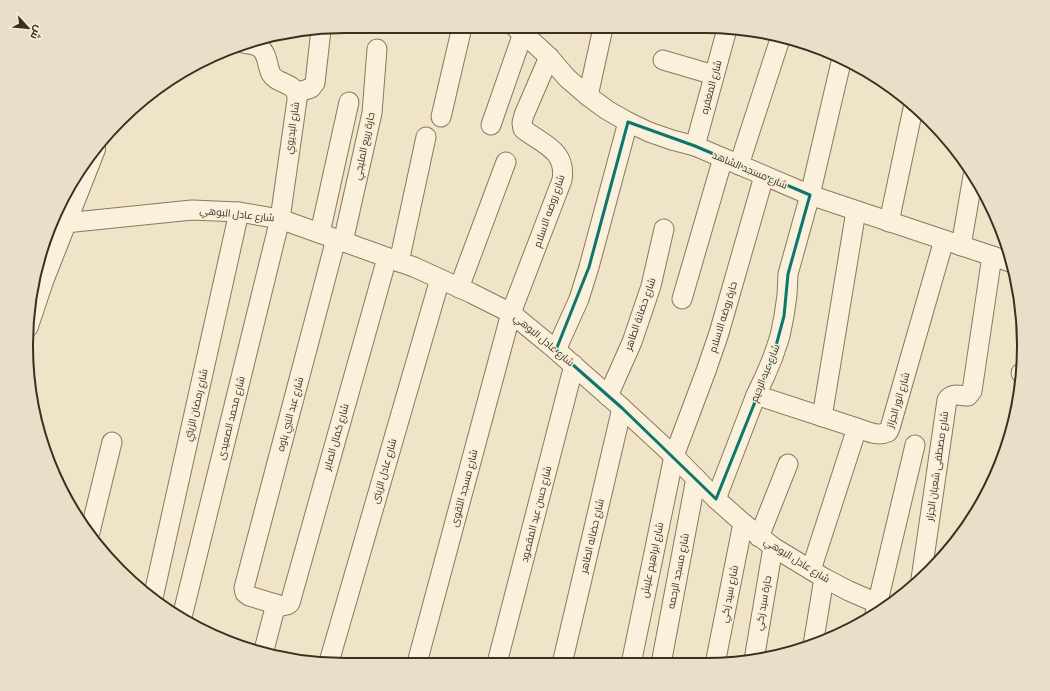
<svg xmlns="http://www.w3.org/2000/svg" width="1050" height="691" font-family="Georgia,Cairo,serif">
<rect width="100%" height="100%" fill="#f0e4c8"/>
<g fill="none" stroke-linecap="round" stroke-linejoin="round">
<defs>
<g id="minor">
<path d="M515,27L536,45L549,57L567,78L588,96L607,110L628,122L649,132L672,140L695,146L810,195L1013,263"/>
<path d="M663,60L714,75"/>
<path d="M296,93L311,88L315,83L321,30"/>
<path d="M588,96L603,28"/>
<path d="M441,117L462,27"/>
<path d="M491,125L523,33"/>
<path d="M695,146L727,29"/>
<path d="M739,165L780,39"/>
<path d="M889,222L914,104"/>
<path d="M65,223L192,210L239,212L280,219L414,267L471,293L511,313L556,350L622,408L674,456L716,499L743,523L773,547L824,578L849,591L886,607"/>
<path d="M320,233L349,102"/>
<path d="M336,239L244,588L245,593L249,596L282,606L287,605L290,603L387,258"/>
<path d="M343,242L372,113L377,49"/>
<path d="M961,246L973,176"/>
<path d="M399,262L426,137"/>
<path d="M459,288L506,162"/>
<path d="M682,299L723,158"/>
<path d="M556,350L579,299L589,267L628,122"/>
<path d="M1021,373H1022"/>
<path d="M756,395L857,428"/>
<path d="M608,396L632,342L651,286L664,229"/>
<path d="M822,417L856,211"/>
<path d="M716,499L756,395L765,376L773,357L780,336L784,316L787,295L788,274L810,195L842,58"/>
<path d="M90,532L112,442"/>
<path d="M759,537L788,464"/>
<path d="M811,570L857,428C867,431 877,437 888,432L890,428L944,240"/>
<path d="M921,579L947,400C952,392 960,396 968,396L972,391L992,256"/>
<path d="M153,598L239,212"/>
<path d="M875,614L915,445"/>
<path d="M182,617L280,219L297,100C297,98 297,95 296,93C293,83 276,83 271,74C267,66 268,54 260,48C255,44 248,44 242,43"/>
<path d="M813,645L824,578"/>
<path d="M264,650L276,604"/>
<path d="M754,660L773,547"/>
<path d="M329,662L440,279"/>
<path d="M417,663L511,313L562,180C567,150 542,144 523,129L522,123L524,115L549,57"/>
<path d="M497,663L574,365"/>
<path d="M562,664L622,408"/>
<path d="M631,664L674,456L706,371L719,333L764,176"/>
<path d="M661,664L696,478"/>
<path d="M715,664L743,523"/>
</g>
<path id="tertiary" d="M27,326L42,281L94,149"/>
</defs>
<use href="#minor" stroke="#8d765c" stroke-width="21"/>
<use href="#tertiary" stroke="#8d765c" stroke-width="24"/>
<use href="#minor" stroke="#faf1dc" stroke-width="19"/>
<use href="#tertiary" stroke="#faf1dc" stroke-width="22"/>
</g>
<path fill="none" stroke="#0f766e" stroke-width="3" stroke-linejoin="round" d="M628,122L695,146L810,195L788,274L784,316L773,357L716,499L622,408L556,350L589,267Z"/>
<g text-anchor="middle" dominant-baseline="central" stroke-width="3" stroke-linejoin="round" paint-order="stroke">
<g font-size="10" fill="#3d2e20" stroke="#f7eed8">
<text transform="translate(711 87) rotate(-75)">شارع المغفره</text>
<text transform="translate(292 128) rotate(-82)">شارع البديوي</text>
<text transform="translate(364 146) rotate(-78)">حارة ربيع المليجي</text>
<text transform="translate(750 170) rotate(23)">شارع مسجد الشاهد</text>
<text transform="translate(549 211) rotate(-71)">شارع روضه الاسلام</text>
<text transform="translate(237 214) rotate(6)">شارع عادل البوهي</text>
<text transform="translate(640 314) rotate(-71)">شارع حضانة الطاهر</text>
<text transform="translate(723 317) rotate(-73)">حارة روضه الاسلام</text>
<text transform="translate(544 340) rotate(40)">شارع عادل البوهي</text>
<text transform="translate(765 373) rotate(-68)">شارع عبد الرحيم</text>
<text transform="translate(898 400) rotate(-73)">شارع انور الجزاز</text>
<text transform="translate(196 405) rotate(-77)">شارع رمضان الزيتي</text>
<text transform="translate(290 414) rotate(-75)">شارع عبد النبي باوه</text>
<text transform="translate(231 418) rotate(-76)">شارع محمد الصعيدى</text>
<text transform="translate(336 437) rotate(-74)">شارع كمال الصابر</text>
<text transform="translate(937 466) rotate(-82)">شارع مصطفى شعبان الجزار</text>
<text transform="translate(384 471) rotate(-74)">شارع عادل الزينى</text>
<text transform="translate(464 488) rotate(-75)">شارع مسجد التقوى</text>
<text transform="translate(536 514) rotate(-76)">شارع حسن عبد المقصود</text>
<text transform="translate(592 536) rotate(-77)">شارع حضانه الطاهر</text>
<text transform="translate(652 560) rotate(-78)">شارع ابراهيم عليش</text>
<text transform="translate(797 560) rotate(32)">شارع عادل البوهي</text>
<text transform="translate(678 571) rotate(-79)">شارع مسجد الرحمه</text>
<text transform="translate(729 594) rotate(-79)">شارع سيد زكي</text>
<text transform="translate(763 603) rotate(-80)">حارة سيد زكي</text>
</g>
</g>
<path d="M0 0H1050V691H0ZM345 33H705A312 312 0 0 1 1017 345V346A312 312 0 0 1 705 658H345A312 312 0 0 1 33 346V345A312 312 0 0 1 345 33Z" fill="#e8dfc9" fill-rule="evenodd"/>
<path fill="none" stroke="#3d2e20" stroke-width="2" d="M345 33H705A312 312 0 0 1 1017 345V346A312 312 0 0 1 705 658H345A312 312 0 0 1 33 346V345A312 312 0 0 1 345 33Z"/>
<g transform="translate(28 28) rotate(117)" stroke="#f7eed8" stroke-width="3" paint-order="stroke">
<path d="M0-3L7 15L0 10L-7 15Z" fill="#3d2e20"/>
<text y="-6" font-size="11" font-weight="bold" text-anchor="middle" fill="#3d2e20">ش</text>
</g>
</svg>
